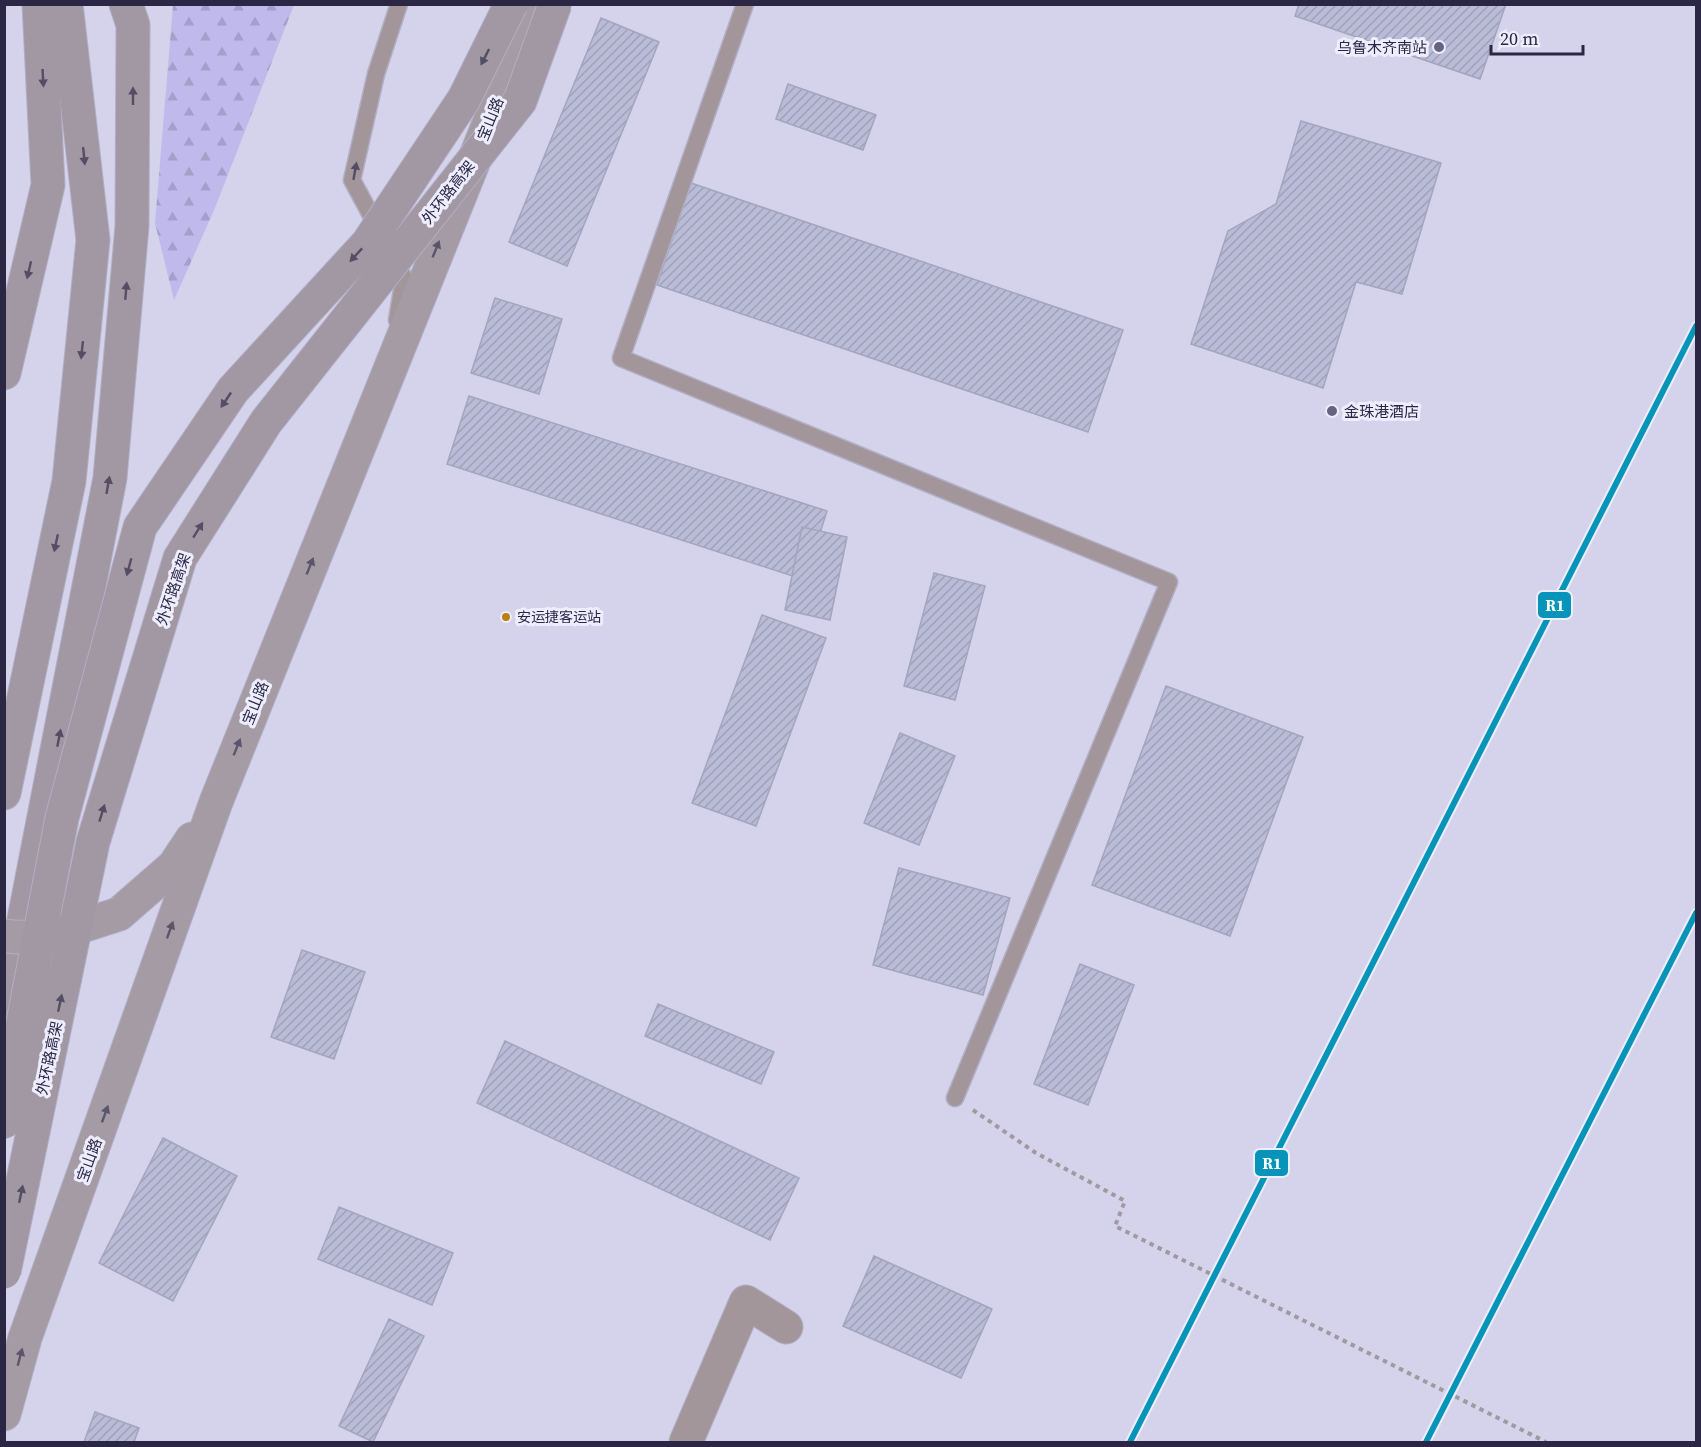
<svg xmlns="http://www.w3.org/2000/svg" width="1701" height="1447" font-family="'Source Serif 4','Noto Sans SC',serif">
<defs>
<pattern id="forest-firs" width="22" height="20" patternUnits="userSpaceOnUse" patternTransform="scale(1.5)"><rect width="22" height="20" fill="#c0b9eb"/><path d="M5 1l3.5 6h-7zM16 11l3.5 6h-7z" fill="#a59fcb"/></pattern>
<pattern id="building-hatch" width="6" height="6" patternUnits="userSpaceOnUse" patternTransform="scale(1.5)"><rect width="6" height="6" fill="#b9bcd6"/><path d="M-1 1l2-2M0 6l6-6M5 7l2-2" fill="none" stroke="#9fa1b9"/></pattern>
</defs>
<rect width="100%" height="100%" fill="#d5d2ec"/>
<path fill="url(#forest-firs)" d="M173,5H294L215,208L174,300L155,223Z"/>
<g fill="url(#building-hatch)" stroke="#a3a5be" stroke-width="1.5">
<path d="M1299,4H1506L1480,79L1295,16Z"/>
<path d="M601,18L659,42L567,266L509,242Z"/>
<path d="M788,84L876,115L863,150L776,119Z"/>
<path d="M1301,121L1441,163L1402,294L1356,282L1323,388L1191,344L1228,231L1276,204Z"/>
<path d="M691,183L1123,330L1088,432L657,285Z"/>
<path d="M495,298L562,319L539,394L471,373Z"/>
<path d="M469,396L827,511L805,580L447,464Z"/>
<path d="M802,527L847,537L830,620L785,610Z"/>
<path d="M934,573L985,586L955,700L904,686Z"/>
<path d="M762,615L826,638L756,826L692,803Z"/>
<path d="M1166,686L1303,737L1230,936L1092,885Z"/>
<path d="M900,733L955,756L919,845L864,823Z"/>
<path d="M899,868L1010,898L983,995L873,965Z"/>
<path d="M302,950L365,972L334,1059L271,1037Z"/>
<path d="M1080,964L1134,985L1088,1105L1034,1084Z"/>
<path d="M658,1004L774,1052L761,1084L645,1036Z"/>
<path d="M505,1041L799,1178L770,1240L477,1103Z"/>
<path d="M163,1138L237,1176L173,1301L99,1263Z"/>
<path d="M339,1207L453,1253L432,1305L318,1259Z"/>
<path d="M874,1256L992,1309L961,1378L843,1326Z"/>
<path d="M389,1319L424,1336L373,1442L339,1426Z"/>
<path d="M95,1412L139,1428L134,1442H84Z"/>
</g>
<g fill="none" stroke-linecap="round" stroke-linejoin="round">
<defs>
<g id="service">
<path d="M745,4L621,358L1169,582L955,1098"/>
<path d="M379,230L352,180L376,74L399,4"/>
<path d="M392,256L404,278L397,320"/>
</g>
<path id="minor" d="M686,1442L746,1302L786,1327"/>
<g id="primary">
<path d="M119,914L174,866L192,839"/>
<path d="M4,1414L25,1338L216,802L537,4"/>
</g>
<g id="trunk">
<path d="M4,373L48,185L39,4"/>
<path d="M4,793L69,481L93,240L66,4"/>
<path d="M4,1022L110,478L132,226L133,25L126,4"/>
</g>
</defs>
<use href="#service" stroke="#b1aec5" stroke-width="19"/>
<use href="#minor" stroke="#b1aec5" stroke-width="35"/>
<use href="#primary" stroke="#b1aec5" stroke-width="35"/>
<use href="#trunk" stroke="#b1aec5" stroke-width="35"/>
<path stroke="#a298a0" stroke-width="4" stroke-dasharray="4.5 4.5" stroke-linecap="butt" d="M973,1110L1036,1153L1125,1201L1115,1226L1546,1442"/>
<use href="#service" stroke="#a3969b" stroke-width="16"/>
<use href="#minor" stroke="#a3969b" stroke-width="33"/>
<use href="#primary" stroke="#a49ba5" stroke-width="33"/>
<use href="#trunk" stroke="#a298a3" stroke-width="33"/>
<defs>
<path id="primary-bridge" d="M4,936C44,942 81,926 119,914"/>
<g id="trunk-bridge">
<path d="M4,1122L62,818L140,527L233,390L368,243L464,99L511,4"/>
<path d="M4,1272L93,842L180,558L266,422L520,101L555,4"/>
</g>
</defs>
<use href="#primary-bridge" stroke="#b1aec5" stroke-width="35" stroke-linecap="butt"/>
<use href="#trunk-bridge" stroke="#b1aec5" stroke-width="35" stroke-linecap="butt"/>
<use href="#primary-bridge" stroke="#a49ba5" stroke-width="33"/>
<use href="#trunk-bridge" stroke="#a298a3" stroke-width="33"/>
<defs>
<g id="rail-1">
<path d="M1130,1442L1696,326"/>
<path d="M1426,1442L1696,913"/>
</g>
</defs>
<use href="#rail-1" stroke="#eeedfd" stroke-width="10"/>
<use href="#rail-1" stroke="#0695b9" stroke-width="6"/>
</g>
<defs><path id="oneway-solid" d="M-6-.8H1V-3.2L6.5 0L1 3.2V.8H-6Z" transform="scale(1.5)"/></defs>
<g fill="#544e65">
<use href="#oneway-solid" transform="translate(485 57) rotate(117)"/>
<use href="#oneway-solid" transform="translate(43 78) rotate(87)"/>
<use href="#oneway-solid" transform="translate(133 96) rotate(-90)"/>
<use href="#oneway-solid" transform="translate(84 156) rotate(84)"/>
<use href="#oneway-solid" transform="translate(356 255) rotate(133)"/>
<use href="#oneway-solid" transform="translate(29 270) rotate(103)"/>
<use href="#oneway-solid" transform="translate(126 291) rotate(-85)"/>
<use href="#oneway-solid" transform="translate(82 350) rotate(96)"/>
<use href="#oneway-solid" transform="translate(226 400) rotate(124)"/>
<use href="#oneway-solid" transform="translate(108 485) rotate(-80)"/>
<use href="#oneway-solid" transform="translate(198 530) rotate(-58)"/>
<use href="#oneway-solid" transform="translate(56 543) rotate(102)"/>
<use href="#oneway-solid" transform="translate(129 567) rotate(105)"/>
<use href="#oneway-solid" transform="translate(59 738) rotate(-79)"/>
<use href="#oneway-solid" transform="translate(102 813) rotate(-73)"/>
<use href="#oneway-solid" transform="translate(60 1003) rotate(-78)"/>
<use href="#oneway-solid" transform="translate(21 1194) rotate(-78)"/>
</g>
<use fill="#544d62" href="#oneway-solid" transform="translate(355 171) rotate(-80)"/>
<g fill="#5b556b">
<use href="#oneway-solid" transform="translate(436 249) rotate(-68)"/>
<use href="#oneway-solid" transform="translate(310 566) rotate(-68)"/>
<use href="#oneway-solid" transform="translate(237 747) rotate(-68)"/>
<use href="#oneway-solid" transform="translate(170 930) rotate(-70)"/>
<use href="#oneway-solid" transform="translate(105 1114) rotate(-70)"/>
<use href="#oneway-solid" transform="translate(20 1357) rotate(-75)"/>
</g>
<g fill="#66627f" stroke="#eeedfd" stroke-width="2">
<circle cx="1439" cy="47" r="6"/>
<circle cx="1332" cy="411" r="6"/>
</g>
<circle fill="#ba8014" stroke="#eeedfd" stroke-width="2" cx="506" cy="617" r="5"/>
<g text-anchor="middle" dominant-baseline="central" stroke-width="6" stroke-linejoin="round" paint-order="stroke">
<g font-size="14" fill="#2a2644" stroke="#eeedfd" text-anchor="start">
<text x="517" y="617">安运捷客运站</text>
</g>
<g font-size="15" fill="#2a2644" stroke="#eeedfd" text-anchor="end">
<text x="1427" y="47">乌鲁木齐南站</text>
<text x="1344" y="411" text-anchor="start">金珠港酒店</text>
</g>
<g font-size="15" fill="#2a2644" stroke="#eeedfd">
<text transform="translate(490 119) rotate(-68)">宝山路</text>
<text transform="translate(448 192) rotate(-52)">外环路高架</text>
<text transform="translate(173 589) rotate(-71)">外环路高架</text>
<text transform="translate(255 703) rotate(-68)">宝山路</text>
<text transform="translate(49 1058) rotate(-78)">外环路高架</text>
<text transform="translate(89 1160) rotate(-70)">宝山路</text>
</g>
</g>
<g stroke="#eeedfd" stroke-width="2">
<rect x="1537" y="591" width="35" height="28" rx="6" fill="#0695b9"/>
<rect x="1254" y="1149" width="35" height="28" rx="6" fill="#0695b9"/>
</g>
<g font-size="16" text-anchor="middle" font-weight="bold" fill="#fff">
<text x="1555" y="611">R1</text>
<text x="1272" y="1169">R1</text>
</g>
<rect width="1701" height="1447" fill="none" stroke="#2a2644" stroke-width="12"/>
<path d="M1491 45v9h92v-9" fill="none" stroke="#2a2644" stroke-width="3"/>
<text x="1500" y="45" font-size="18" fill="#2a2644" stroke="#eeedfd" stroke-width="4.5" paint-order="stroke">20 m</text>
</svg>
